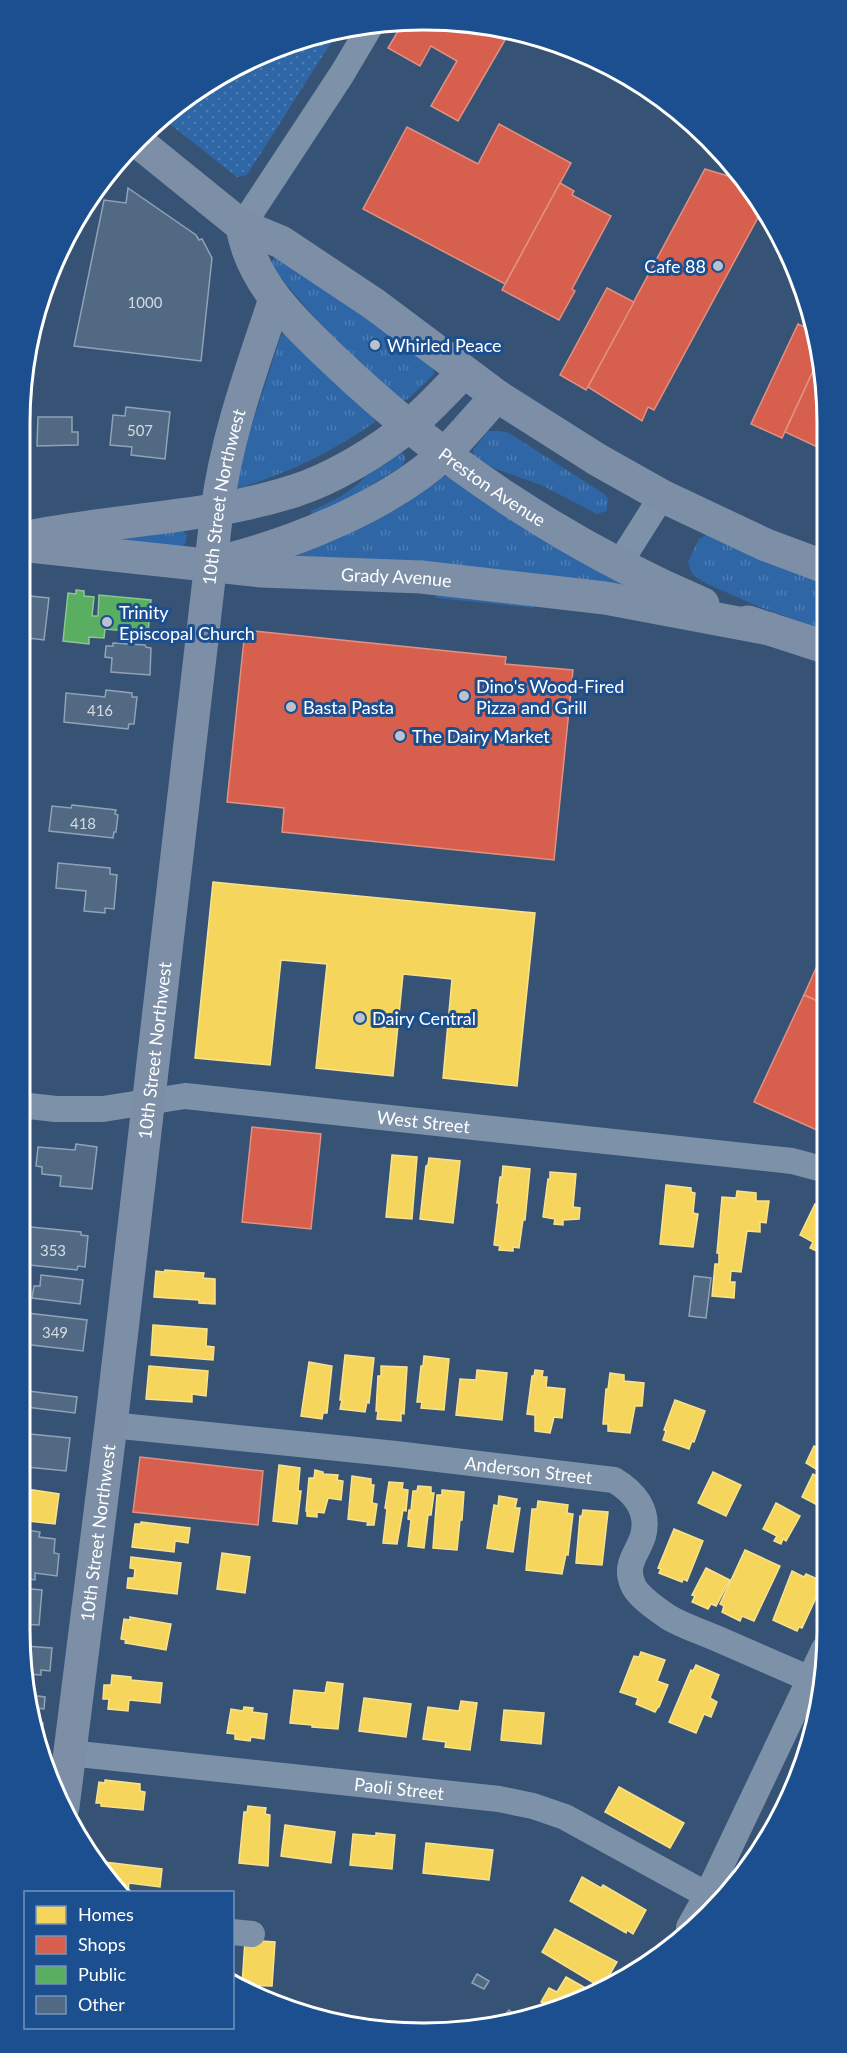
<svg xmlns="http://www.w3.org/2000/svg" width="847" height="2053" font-family="Lato,sans-serif">
<defs>
<pattern id="grass-tufts" width="24" height="20" patternUnits="userSpaceOnUse" patternTransform="scale(1.5)"><rect width="24" height="20" fill="#2f66a5"/><path d="M3 7l-1-3M5 7V3M7 7l1-3M15 17l-1-3M17 17v-4M19 17l1-3" fill="none" stroke="#4e7db2"/></pattern>
<pattern id="park-dots" width="8" height="8" patternUnits="userSpaceOnUse" patternTransform="scale(1.5)"><rect width="8" height="8" fill="#2f66a5"/><path d="M2 2h.1M6 6h.1" fill="none" stroke="#4e7db2" stroke-width="1.8" stroke-linecap="round"/></pattern>
</defs>
<rect width="100%" height="100%" fill="#365274"/>
<g fill="url(#grass-tufts)">
<path d="M276,255L433,365L434,374L408,399L404,400C354,364 311,315 273,268L271,263Z"/>
<path d="M286,333L375,416V422C333,452 288,473 239,488H235L247,440L281,335Z"/>
<path d="M488,431H500L509,433L595,488L604,494L608,499L607,511L597,514L541,485L493,468L474,456L473,450Z"/>
<path d="M400,450L406,458L402,466L350,498L312,516L311,511L340,497L358,484L380,461Z"/>
<path d="M445,476L452,478L639,587L294,556C330,541 366,527 400,507C416,498 427,483 445,476Z"/>
<path d="M183,531L187,535L185,545L181,546L124,541V538Z"/>
<path d="M708,534L825,581V631L757,606L705,583L692,574L688,562L699,539Z"/>
<path d="M438,590L534,599V608L436,598Z"/>
</g>
<path fill="url(#park-dots)" d="M339,30L247,175L237,177L162,118C206,77 280,40 339,30Z"/>
<g fill="#f6d55c" stroke="#f9e28d" stroke-width="1.5">
<path d="M213,882L535,913L517,1086L443,1078L452,979L403,974L393,1076L316,1068L327,964L281,960L270,1065L195,1058Z"/>
<path d="M392,1155L417,1157L412,1219L386,1217Z"/>
<path d="M429,1158L460,1161L453,1223L420,1219L426,1166L428,1165Z"/>
<path d="M503,1166L530,1169L525,1220H523L519,1248L513,1247V1251L499,1250L500,1246L494,1245L499,1203H497L500,1177H502Z"/>
<path d="M550,1172L576,1174L573,1207L580,1208L579,1219L563,1220V1225L554,1224L555,1219L543,1217L548,1179H550Z"/>
<path d="M666,1185L691,1188V1192L695,1193L693,1213L698,1214L693,1247L660,1244Z"/>
<path d="M737,1191L756,1193V1201H769L766,1223L760,1222V1232L747,1231L741,1272L731,1271L730,1282H735L734,1298L712,1296L715,1264H719V1253H717L722,1197L736,1198Z"/>
<path d="M815,1204L826,1209V1247L823,1254L810,1248L813,1242L800,1235Z"/>
<path d="M165,1270L204,1273L203,1278L215,1279V1304L199,1303V1300L154,1297L156,1271L164,1272Z"/>
<path d="M153,1325L207,1329L206,1346L214,1347L213,1360L151,1355Z"/>
<path d="M345,1355L374,1358L369,1403L367,1402L365,1412L340,1409L342,1400H340Z"/>
<path d="M424,1356L449,1359L444,1410L421,1408L422,1402H417L421,1366H423Z"/>
<path d="M309,1362L332,1366L327,1413H323L322,1419L301,1416Z"/>
<path d="M149,1366L208,1371L206,1396L192,1394V1402L146,1399Z"/>
<path d="M381,1366L407,1367L404,1414L401,1413V1421L377,1419L378,1411H376L378,1376H381Z"/>
<path d="M477,1370L507,1373L502,1420L456,1415L460,1379L476,1380Z"/>
<path d="M535,1370L543,1371L542,1377H547L546,1387L565,1389L562,1418L554,1417L550,1433L535,1431V1415L527,1414L532,1376H534Z"/>
<path d="M610,1373L624,1375V1381L644,1383L642,1406H635L630,1433L608,1431V1424H603L606,1389H608Z"/>
<path d="M675,1400L705,1411L694,1442L692,1441L689,1449L663,1440L666,1431L664,1430Z"/>
<path d="M814,1446L827,1453V1476L806,1463Z"/>
<path d="M279,1465L300,1468L298,1491H301L297,1524L273,1521Z"/>
<path d="M315,1470L323,1472V1474L338,1475L337,1480L343,1481L341,1500L328,1498L324,1513L317,1512V1517L307,1516V1511H306L309,1478H314Z"/>
<path d="M713,1472L741,1485L726,1516L698,1503Z"/>
<path d="M813,1474L827,1481V1510L802,1497Z"/>
<path d="M352,1476L371,1479V1485H374L372,1503L377,1504L374,1525H367L368,1522L348,1519Z"/>
<path d="M389,1482L403,1483L402,1489L408,1490L406,1511L403,1510L397,1544L383,1543L387,1509L385,1508Z"/>
<path d="M418,1486L431,1487V1493H434L431,1515H428L424,1548L408,1546L411,1520L408,1519L409,1510H411L413,1491H417Z"/>
<path d="M20,1488L59,1494L55,1524L28,1521V1523L20,1522Z"/>
<path d="M442,1490L464,1492L462,1520H460L457,1550L433,1548L437,1495H442Z"/>
<path d="M499,1496L517,1499L515,1508H520L513,1552L487,1548L494,1505L498,1506Z"/>
<path d="M538,1501L568,1505L567,1513L573,1514L568,1555L566,1554L562,1574L526,1570L532,1509H537Z"/>
<path d="M776,1503L800,1516L786,1541L783,1539L781,1544L774,1541L777,1536L763,1529Z"/>
<path d="M583,1510L608,1512L602,1565L576,1563L580,1516H582Z"/>
<path d="M141,1522L190,1528L188,1543L175,1541L174,1552L132,1547L135,1524H141Z"/>
<path d="M674,1529L703,1541L687,1581L683,1579L682,1582L659,1573L661,1569L658,1568Z"/>
<path d="M745,1550L780,1566L754,1621L742,1616L740,1621L722,1612L724,1606L720,1604Z"/>
<path d="M222,1553L250,1557L245,1593L217,1589Z"/>
<path d="M131,1557L181,1563L177,1594L127,1588L128,1578H134L135,1569L130,1568Z"/>
<path d="M706,1568L730,1580L716,1606L711,1604L708,1609L692,1602L695,1596L692,1595Z"/>
<path d="M792,1571L804,1577L806,1574L820,1580L816,1587L820,1589L802,1628L799,1627L797,1631L773,1620Z"/>
<path d="M130,1617L171,1624L166,1650L125,1643L126,1640L121,1639L124,1619L130,1620Z"/>
<path d="M641,1652L665,1660L657,1681L668,1685L659,1707H658L655,1712L636,1704L638,1698L620,1692L634,1656L639,1657Z"/>
<path d="M696,1665L719,1675L710,1698L717,1702L711,1717L704,1714L696,1733L669,1722L691,1670L693,1671Z"/>
<path d="M112,1675L131,1677V1680L162,1683L160,1703L129,1700L128,1711L108,1709L109,1699H103L104,1685H111Z"/>
<path d="M327,1682L343,1684L338,1729L312,1727V1725L290,1723L294,1690L325,1693Z"/>
<path d="M364,1698L411,1704L406,1737L359,1731Z"/>
<path d="M461,1701L477,1703L470,1750L445,1747L446,1742L423,1739L428,1707L459,1711Z"/>
<path d="M244,1707L253,1708L252,1712L267,1714L264,1739L251,1737L250,1741L235,1739V1734L227,1733L231,1709L243,1711Z"/>
<path d="M504,1710L544,1713L541,1744L501,1740Z"/>
<path d="M810,1733L806,1759L796,1778L793,1776L800,1763L796,1762Z"/>
<path d="M105,1780L140,1784V1791L145,1792L143,1810L101,1806V1803H96L99,1782L105,1783Z"/>
<path d="M619,1787L684,1823L670,1848L605,1812Z"/>
<path d="M248,1806L266,1808L265,1814L270,1815L268,1866L239,1863L244,1812H247Z"/>
<path d="M285,1825L335,1832L331,1863L281,1856Z"/>
<path d="M376,1833L395,1835L392,1869L350,1865L353,1834L376,1836Z"/>
<path d="M426,1843L493,1850L489,1880L423,1873Z"/>
<path d="M96,1861L162,1869L160,1887L129,1883L128,1892H117L96,1863Z"/>
<path d="M582,1877L601,1888L603,1885L646,1910L633,1934L627,1930L626,1933L570,1901Z"/>
<path d="M555,1929L617,1962L603,1986L598,1983L597,1985L542,1952Z"/>
<path d="M245,1940L275,1942L272,1986L242,1985Z"/>
<path d="M566,1977L593,1992L591,1996L578,2003L545,2013L549,2006L541,2002L549,1988L557,1992Z"/>
</g>
<g fill="#d6604d" stroke="#e29082" stroke-width="1.5">
<path d="M404,21L476,23L502,29L498,36L505,40L458,121L431,106L457,61L431,46L420,66L388,48Z"/>
<path d="M499,124L571,163L505,284L363,209L407,127L478,164Z"/>
<path d="M705,169L741,180L761,212L654,410L648,407L642,421L588,387Z"/>
<path d="M560,183L574,191L572,195L611,216L572,289L575,291L559,320L502,290Z"/>
<path d="M607,288L634,302L586,390L560,375Z"/>
<path d="M798,324L814,331L820,356L782,438L751,424Z"/>
<path d="M820,356L824,370V450L785,432Z"/>
<path d="M245,630L506,657L505,664L573,670L554,860L282,832L284,808L227,802Z"/>
<path d="M826,946V1005L804,995Z"/>
<path d="M804,995L826,1005V1134L754,1102Z"/>
<path d="M252,1127L321,1134L311,1229L242,1222Z"/>
<path d="M140,1457L263,1471L258,1525L133,1512Z"/>
</g>
<path fill="#5aae61" stroke="#8cc690" stroke-width="1.5" d="M76,590L84,591V596L94,597L92,616H98L99,595L151,600L148,633L105,629L104,638L89,637V644L63,641L68,593L76,594Z"/>
<g fill="#526984" stroke="#92a2b6" stroke-width="1.5">
<path d="M128,188L196,235L199,240L202,239L212,258L201,361L74,346L104,200L126,203Z"/>
<path d="M126,407L170,412L165,459L131,455L132,447L110,445L113,415L125,416Z"/>
<path d="M38,417H72V432H78V445L37,446Z"/>
<path d="M20,595L49,598L44,640L20,637Z"/>
<path d="M113,643L145,645L146,647L151,648L150,675L111,672L112,658L105,657L106,646H113Z"/>
<path d="M106,690L132,693V697H137L134,724H129L128,729L64,722L66,693L105,697Z"/>
<path d="M72,805L116,810L115,814L118,815L116,832H114L113,838L49,831L52,806L71,808Z"/>
<path d="M58,863L110,868V874L117,875L114,909L105,908V913L84,911L86,891L56,888Z"/>
<path d="M76,1144L97,1147L92,1189L60,1186L61,1176L42,1174V1167L36,1166L38,1147L75,1150Z"/>
<path d="M21,1226L81,1232V1235L88,1236L85,1267L78,1266L77,1270L20,1264V1229H21Z"/>
<path d="M41,1275L83,1280L80,1304L32,1298L34,1286H40Z"/>
<path d="M694,1276L711,1278L706,1318L689,1316Z"/>
<path d="M27,1313L87,1320L83,1351L23,1344Z"/>
<path d="M28,1391L77,1397L75,1413L26,1407Z"/>
<path d="M20,1433L70,1438L66,1471L27,1467L28,1459L20,1458Z"/>
<path d="M20,1529L40,1532L39,1537L55,1539L54,1553L59,1554L57,1576L35,1573V1580L22,1578L23,1573H20Z"/>
<path d="M20,1588L42,1590L39,1625L20,1624Z"/>
<path d="M21,1638H26L25,1646L52,1648L50,1671L41,1670V1675L27,1674Z"/>
<path d="M30,1695L45,1697L44,1709L37,1708L36,1722L43,1723L42,1734H37Z"/>
<path d="M477,1974L489,1981L484,1989L472,1983Z"/>
<path d="M509,2010L522,2020L506,2025L500,2021Z"/>
</g>
<g fill="none" stroke-linecap="round" stroke-linejoin="round">
<g stroke="#7d92a8" stroke-width="26">
<path d="M242,226L342,74L371,25"/>
<path d="M619,564L662,496"/>
<path id="s1" d="M20,1105L56,1109H103L185,1096L792,1161L826,1170"/>
<path id="s2" d="M111,1425L396,1454L614,1480C634,1492 650,1510 643,1536C637,1555 623,1565 634,1587C641,1599 657,1609 668,1617C683,1626 702,1632 718,1639C752,1654 785,1668 819,1683"/>
<path id="s3" d="M69,1753L499,1799L533,1806L565,1817L707,1895"/>
<path d="M689,1927L707,1895L824,1649"/>
<path d="M232,1932L252,1934"/>
</g>
<g stroke="#7d8ea7" stroke-width="33">
<path d="M137,141L242,226L281,242L374,304L497,396L598,460L662,496L766,545L825,567"/>
<path id="s4" d="M242,226C251,283 296,324 336,362C442,463 568,546 703,604"/>
<path d="M33,536C119,519 210,518 294,491C332,479 377,452 409,426C428,410 446,390 464,372"/>
<path id="s5" d="M20,545L261,571L421,577L605,598L770,629"/>
<path d="M226,560C297,542 391,504 445,453C463,435 480,414 497,396"/>
<path d="M748,622L825,647"/>
<path id="s6" d="M63,1807L111,1425L217,510C227,435 251,371 275,299"/>
</g>
</g>
<g fill="#b9c2ce" stroke="#1b4f8f" stroke-width="2">
<circle cx="718" cy="266" r="6"/>
<circle cx="375" cy="345" r="6"/>
<circle cx="107" cy="622" r="6"/>
<circle cx="464" cy="696" r="6"/>
<circle cx="291" cy="707" r="6"/>
<circle cx="400" cy="736" r="6"/>
<circle cx="360" cy="1018" r="6"/>
</g>
<g text-anchor="middle" dominant-baseline="central" stroke-width="6" stroke-linejoin="round" paint-order="stroke">
<g font-size="15" fill="#d4dae0">
<text x="145" y="302">1000</text>
<text x="140" y="430">507</text>
<text x="100" y="710">416</text>
<text x="83" y="823">418</text>
<text x="53" y="1250">353</text>
<text x="55" y="1332">349</text>
</g>
<g font-size="18" fill="#fff" stroke="#1b4f8f" text-anchor="start">
<text x="706" y="266" text-anchor="end">Cafe 88</text>
<text x="387" y="345">Whirled Peace</text>
<text x="119" y="612">Trinity<tspan x="119" dy="21">Episcopal Church</tspan></text>
<text x="476" y="686">Dino's Wood-Fired<tspan x="476" dy="21">Pizza and Grill</tspan></text>
<text x="303" y="707">Basta Pasta</text>
<text x="412" y="736">The Dairy Market</text>
<text x="372" y="1018">Dairy Central</text>
</g>
<g font-size="18" fill="#fff" stroke="#1b4f8f">
<text stroke="none"><textPath href="#s4" startOffset="369">Preston Avenue</textPath></text>
<text stroke="none"><textPath href="#s6" startOffset="1320">10th Street Northwest</textPath></text>
<text stroke="none"><textPath href="#s5" startOffset="378">Grady Avenue</textPath></text>
<text stroke="none"><textPath href="#s6" startOffset="762">10th Street Northwest</textPath></text>
<text stroke="none"><textPath href="#s1" startOffset="406">West Street</textPath></text>
<text stroke="none"><textPath href="#s2" startOffset="420">Anderson Street</textPath></text>
<text stroke="none"><textPath href="#s6" startOffset="276">10th Street Northwest</textPath></text>
<text stroke="none"><textPath href="#s3" startOffset="332">Paoli Street</textPath></text>
</g>
</g>
<path d="M0 0H847V2053H0ZM423 30H424A393 393 0 0 1 817 423V1630A393 393 0 0 1 424 2023H423A393 393 0 0 1 30 1630V423A393 393 0 0 1 423 30Z" fill="#1b4f8f" fill-rule="evenodd"/>
<path fill="none" stroke="#fff" stroke-width="3" d="M423 30H424A393 393 0 0 1 817 423V1630A393 393 0 0 1 424 2023H423A393 393 0 0 1 30 1630V423A393 393 0 0 1 423 30Z"/>
<rect x="24" y="1891" width="210" height="138" fill="#1b4f8f" stroke="#7695bc" stroke-width="1.5"/>
<rect x="36" y="1906" width="30" height="18" fill="#f6d55c" stroke="#7695bc" stroke-width="1.5"/>
<text x="78" y="1921" font-size="18" fill="#ffffff">Homes</text>
<rect x="36" y="1936" width="30" height="18" fill="#d6604d" stroke="#7695bc" stroke-width="1.5"/>
<text x="78" y="1951" font-size="18" fill="#ffffff">Shops</text>
<rect x="36" y="1966" width="30" height="18" fill="#5aae61" stroke="#7695bc" stroke-width="1.5"/>
<text x="78" y="1981" font-size="18" fill="#ffffff">Public</text>
<rect x="36" y="1996" width="30" height="18" fill="#526984" stroke="#7695bc" stroke-width="1.5"/>
<text x="78" y="2011" font-size="18" fill="#ffffff">Other</text>
</svg>
